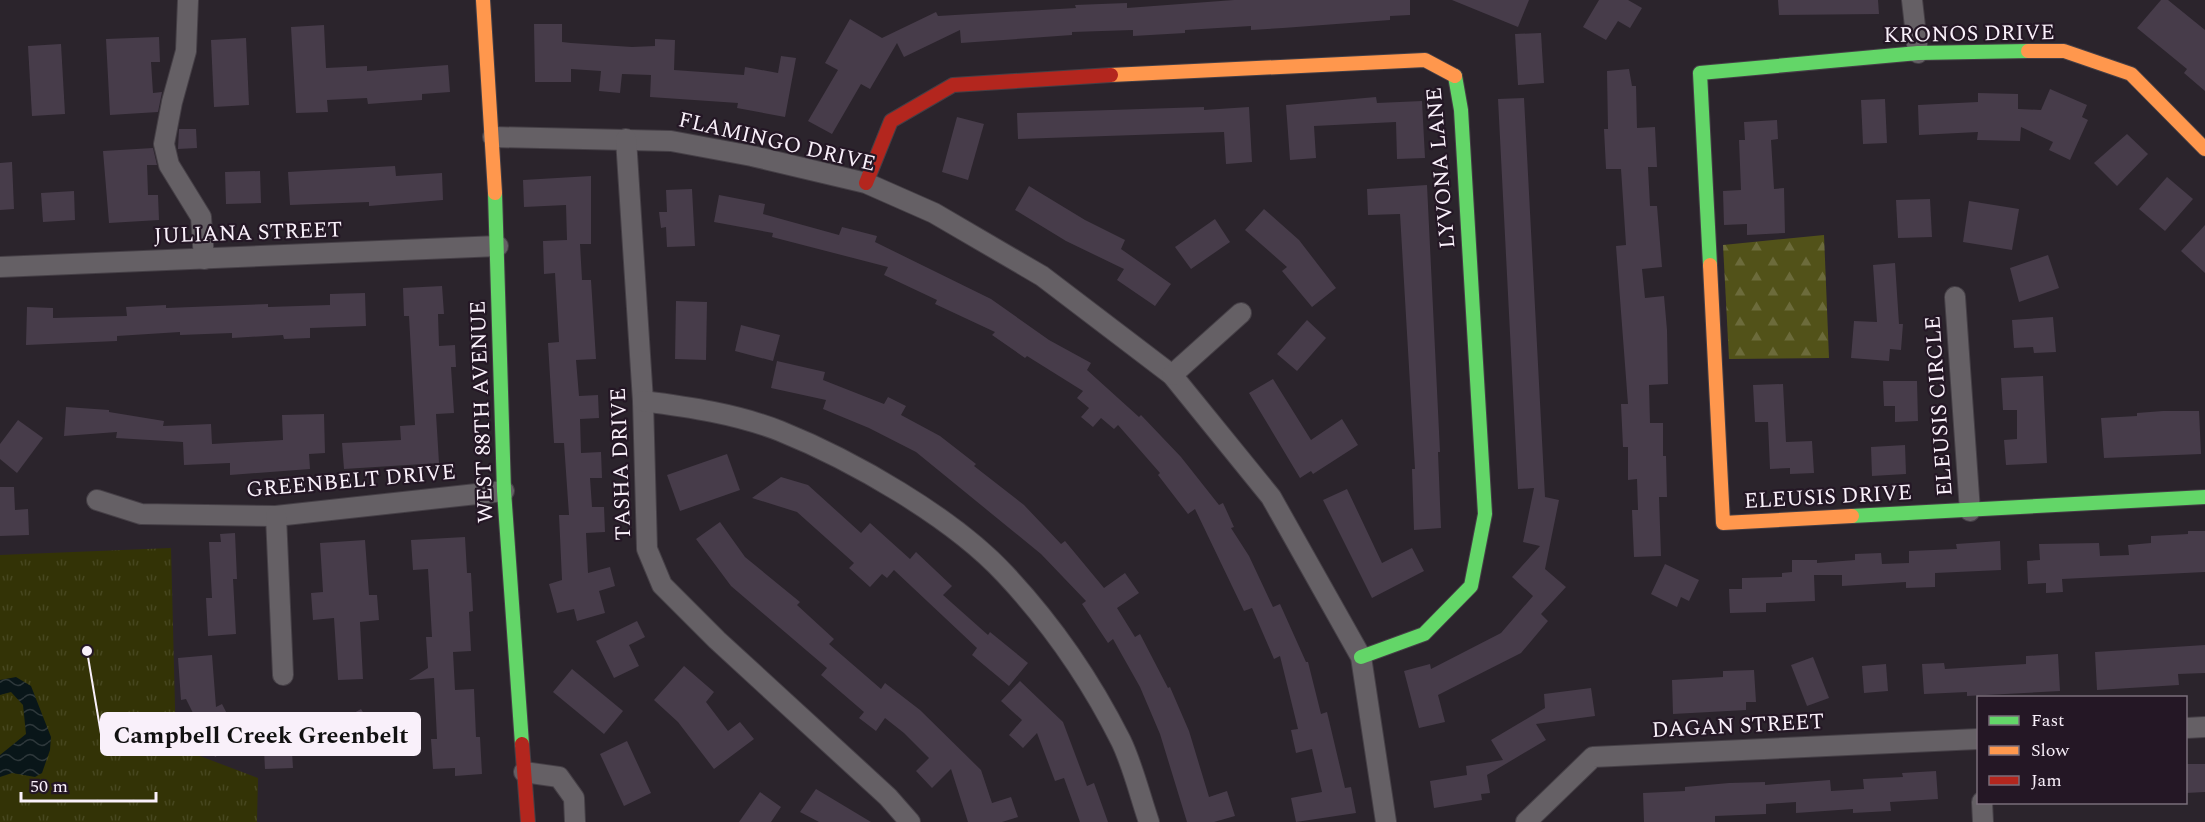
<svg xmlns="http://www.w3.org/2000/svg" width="2205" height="822" font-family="Spectral,serif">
<defs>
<pattern id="grass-tufts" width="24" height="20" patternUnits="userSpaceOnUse" patternTransform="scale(1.5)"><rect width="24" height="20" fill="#333306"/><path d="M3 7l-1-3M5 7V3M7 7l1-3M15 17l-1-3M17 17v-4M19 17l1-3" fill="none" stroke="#47471f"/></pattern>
<pattern id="forest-firs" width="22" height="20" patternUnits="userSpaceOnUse" patternTransform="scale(1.5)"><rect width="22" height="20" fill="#525219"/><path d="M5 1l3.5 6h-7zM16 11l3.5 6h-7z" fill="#6c6b3b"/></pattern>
<pattern id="water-waves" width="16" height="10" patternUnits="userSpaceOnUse" patternTransform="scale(1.5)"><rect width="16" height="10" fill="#091619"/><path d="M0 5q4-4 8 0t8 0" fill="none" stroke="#2e383b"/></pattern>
</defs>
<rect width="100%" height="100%" fill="#2b242c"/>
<path fill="url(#grass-tufts)" d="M171,548L176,747L258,778L257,822H0V555Z"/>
<path fill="url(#forest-firs)" d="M1824,235L1829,358L1729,359L1723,245Z"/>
<path fill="url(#water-waves)" d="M16,677L31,686L51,737L50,750L42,773L35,777L12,773L0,777V755L26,734L23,705L11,692L0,695V680Z"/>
<g fill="#473c4a">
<path d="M1234,0H1410V15L1390,16V20L1283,28L1251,30V26L1185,30V33L1133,36V30L1072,32V35L961,43L960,30L904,57L897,43L870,89L861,84L832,134L808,121L838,70L825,63L850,19L882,38L936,12L938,16L1076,8L1075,5L1127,3V8Z"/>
<path d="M1452,0H1529L1518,27Z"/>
<path d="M1599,0H1628L1642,8L1630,28L1618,21L1606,40L1583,27Z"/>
<path d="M1778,0H1878L1879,14L1779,15Z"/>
<path d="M2161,0H2168L2205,30V91L2184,73L2187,69L2137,28Z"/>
<path d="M534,24H562V42L571,43L632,47L655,46V39L675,40L674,70L744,75L745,67L778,73L781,56L796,58L785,117L737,108L738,103L650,97L651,75L622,74L620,93L599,91L601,71L571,69V82H535Z"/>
<path d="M324,25L326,68L367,66V71L448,65L450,92L422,94V100L368,104L367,98L327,100L328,112L296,113L291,27Z"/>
<path d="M1541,33L1544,83L1518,85L1515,34Z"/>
<path d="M159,37L160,62H151L153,93L162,92L158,112L110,115L106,39Z"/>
<path d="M246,38L249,105L214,107L211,40Z"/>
<path d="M61,44L65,114L32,116L28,46Z"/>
<path d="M1629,69L1632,86H1636L1637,128L1655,127L1657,167H1648L1650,206H1657L1662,267L1642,269L1645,298L1664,296L1667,330L1668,384L1649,385L1650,423H1663V456H1666L1667,497H1659L1661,556L1634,557L1632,510H1638L1637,479L1628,480V447H1623L1621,404H1628L1616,246L1626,245L1621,169H1606L1604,129H1608L1607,71Z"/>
<path d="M2050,89L2087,105L2082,117L2088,120L2070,160L2049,150L2053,142L2021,127L2020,141L1977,140L1978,132L1919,135L1918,105L1978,102V93L2018,94V109L2041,110Z"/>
<path d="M1376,97L1377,103L1422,101L1425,158L1397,159L1396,122L1314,126L1316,158L1290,160L1286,105Z"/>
<path d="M1524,98L1545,497L1559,500L1545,569L1566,587L1541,614L1548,621L1521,653L1438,695L1445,722L1419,728L1404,671L1430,664L1431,669L1501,633L1533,596L1512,577L1540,546L1523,542L1534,488L1518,489L1498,99Z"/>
<path d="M1885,99L1887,143L1863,144L1861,100Z"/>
<path d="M1204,107V110L1249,107L1252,162L1226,164L1224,132L1018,139L1017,113Z"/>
<path d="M957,117L984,124L968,180L942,172Z"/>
<path d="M1777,120L1778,139L1771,140L1774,189L1784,188L1785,233L1747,235V224L1724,225L1723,191L1741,190L1739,140H1745L1744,122Z"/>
<path d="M179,129H196L197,148L178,149Z"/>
<path d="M2127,134L2148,154L2117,186L2094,163Z"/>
<path d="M153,148L157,165H147L148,195H158L159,220L109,223L103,151Z"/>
<path d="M12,162L14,209L0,210V163Z"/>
<path d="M395,166L396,176L442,173L443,200L369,206V202L290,205L288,172Z"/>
<path d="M260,171L261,203L226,204L225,172Z"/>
<path d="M591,176V244H580L582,280H591L596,359L576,360L579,396L598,395L599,418L580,419L581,453L601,452L602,478H590L592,507H604L605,532L586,533L588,573L610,567L615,586L599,591L605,613L577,621L574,609L557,613L549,584L562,580L559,515H569L564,443H554L548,343L559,342L555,273L544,274L543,241L567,240L566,205L524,207L523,180Z"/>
<path d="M2167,177L2193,199L2165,231L2139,209Z"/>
<path d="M1427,185L1440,452H1438L1441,528L1414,530L1412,469H1415L1400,214L1368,215L1367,189Z"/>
<path d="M1029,186L1085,220L1125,240L1121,249L1171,284L1155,306L1117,280L1124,269L1066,241L1015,210Z"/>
<path d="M692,189L695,246L667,247L666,227L661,228L659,212H667L666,190Z"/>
<path d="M74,191L75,220L43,222L41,193Z"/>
<path d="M719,195L765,204L763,214L839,235L842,227L877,236L875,242L991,299L1049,340L1091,363L1087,370L1139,417L1141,415L1181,457L1219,505L1223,503L1234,527L1231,528L1249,556L1273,607L1280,604L1306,662H1308L1321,714L1327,712L1345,788L1351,787L1356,813L1296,822L1291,798L1322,792L1312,749L1296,753L1291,730L1298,729L1280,656L1274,659L1252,608L1244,611L1195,509L1188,514L1158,475L1160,473L1118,425L1114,429L1101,418L1093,427L1081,417L1089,408L1077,398L1083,391L1027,356L1025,358L992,335L995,332L935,304L937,300L884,275L888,267L772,237L773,233L714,222Z"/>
<path d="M1930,199L1932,237L1898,238L1896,200Z"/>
<path d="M1969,201L2019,209L2012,250L1963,242Z"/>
<path d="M1264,209L1299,240L1336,288L1312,307L1282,271L1287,267L1245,230Z"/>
<path d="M1215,219L1230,242L1191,269L1175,247Z"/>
<path d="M2205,225V273L2181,251Z"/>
<path d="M2048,255L2059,288L2019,302L2010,268Z"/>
<path d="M1895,263L1899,324H1903L1901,350L1890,349L1889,361L1851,358L1854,321L1877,322L1873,265Z"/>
<path d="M442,286L444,314H438L439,346L455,345L456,367H451L454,413L436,414L439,463L344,469L342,443L401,440L400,426L415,425L409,316H404L403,288Z"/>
<path d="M365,293L366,326L310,328V338L284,339L283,335L232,338V333L180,335V332L117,336V341L26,345L27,307L53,308V318L127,316L126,307L166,305V308L268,304V307L330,305V294Z"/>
<path d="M676,301L707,302L706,360L675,359Z"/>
<path d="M2053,317L2056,352L2034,353L2033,347L2014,348L2012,320Z"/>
<path d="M1307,320L1326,338L1297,371L1277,354Z"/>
<path d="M741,325L780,335L773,361L735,351Z"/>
<path d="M777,361L825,372L823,380L884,404L888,397L906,406L901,415L940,436L976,464L974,466L1024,505L1061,544L1065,541L1104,588L1125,573L1139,593L1117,608L1135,637L1140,634L1168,688L1170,687L1189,731L1209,797L1227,791L1235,816L1214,822H1187L1160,734L1140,687L1113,639L1108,643L1082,604L1086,601L1041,554L916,452L869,428L823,409L826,400L771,388Z"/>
<path d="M2043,376L2047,463L2006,465L2004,440L2017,439V410H2003L2001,378Z"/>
<path d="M1273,379L1311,440L1342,419L1358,445L1313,474L1311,471L1300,478L1249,393Z"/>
<path d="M1883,381H1917L1918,421L1895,422V406H1884Z"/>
<path d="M1783,384L1786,442L1812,441L1814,473L1790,474V468L1770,469L1768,422H1755L1753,385Z"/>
<path d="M66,407L109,410V412L164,421L163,426L211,424L212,444L283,440L282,415L324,414L325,453L309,454L310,469L230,475V463L184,465L183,442L116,438L117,432L64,436Z"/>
<path d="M2163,411H2199L2201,454L2104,458L2101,418L2137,416V413Z"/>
<path d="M18,420L43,438L17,473L0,459V444Z"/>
<path d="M1905,445L1906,474L1872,476L1871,447Z"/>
<path d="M727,454L740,490L680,511L667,475Z"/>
<path d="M781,477L808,485L861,533L870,523L910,559L916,552L952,586L943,595L988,635L990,632L1028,663L1009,686L972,655L977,648L894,570L887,578L882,574L870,587L849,568L854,563L797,512L752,498Z"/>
<path d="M0,487H14L15,510L28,509L29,535L0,536Z"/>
<path d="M1347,489L1382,563L1412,548L1424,571L1372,598L1323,500Z"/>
<path d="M720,522L745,557L800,602L797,605L834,639L829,644L881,689L885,683L920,710L981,770L992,803L1011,797L1018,817L1002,822H968L951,769L932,788L916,771L929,758L904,733L885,718L876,731L859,718L864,712L821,675L827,668L731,586L696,539Z"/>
<path d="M2188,531H2205V572L2062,579L2063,592L2046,593V583L2028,584L2027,561L2040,560L2039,544L2099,543L2100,556L2129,555L2128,545L2151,543V536L2188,534Z"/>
<path d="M235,533L237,579H233L236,634L208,636L206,598H212L209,542H221L220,534Z"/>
<path d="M465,537L467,573H471L473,611L469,612L471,651L453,652L455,690L474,689L476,737H480L482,774L455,776V768L433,769L431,739H437L434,678L409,680L428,668L426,637H432L428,569L413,570L411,540Z"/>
<path d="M365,540L369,595H377L379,620L360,622L363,679L338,680L334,618L313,620L311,593L323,592L320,543Z"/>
<path d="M2000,541L2001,570L1935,573V587L1906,588V582L1842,586V575H1814L1815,601L1766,603V612L1730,613L1729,589H1742V578L1782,577V573L1792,572V560H1817V563L1855,560V554L1881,553L1882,564L1909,563V551L1957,549L1956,544Z"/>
<path d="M1665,564L1699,580L1689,601L1681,597L1677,607L1651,594Z"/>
<path d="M637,621L645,637L629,645L639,666L614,678L596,641Z"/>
<path d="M2205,645V673L2178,674L2179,685L2097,690L2095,652Z"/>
<path d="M2058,654L2060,691L1967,696V692L1924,694L1922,664L1944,663L1945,669L2026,664V656Z"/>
<path d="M212,655L216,707L222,704L242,743L215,757L186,699L181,700L178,658Z"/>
<path d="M1813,657L1829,698L1807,706L1791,665Z"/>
<path d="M1886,664L1888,691L1864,693L1862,666Z"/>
<path d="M684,666L714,692L706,702L728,731L740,722L754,739L714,769L678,722L654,700Z"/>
<path d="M572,669L623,711L604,734L553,692Z"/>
<path d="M1754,670L1756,702H1746V710L1673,714L1672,680L1723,677V671Z"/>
<path d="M1020,681L1063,722L1087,786L1094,783L1108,822H1080L1064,778L1055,781L1037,733L1023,748L1009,735L1022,720L1001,701Z"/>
<path d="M1591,688L1595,716L1536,724L1546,740L1487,775L1490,793L1481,794L1482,800L1434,808L1430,781L1467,775L1466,766L1503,760L1491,740L1545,708L1544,694Z"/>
<path d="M361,709L374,730L361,738L356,730L337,742L328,728Z"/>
<path d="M301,729L302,752H292L293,768L265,769L263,731Z"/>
<path d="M627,741L651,793L624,806L600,754Z"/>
<path d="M2186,764H2205V792L2186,793Z"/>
<path d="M1936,771L1938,799L1890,802L1891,811L1853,813V809L1796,813V802L1766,804V814L1715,816V822H1644L1643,793L1685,791V787L1729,783L1765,782V785L1830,780L1831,791L1864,789L1863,779L1903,777L1902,773Z"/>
<path d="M816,789L871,822H819L800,812Z"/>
<path d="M760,792L781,807L771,822H739Z"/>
</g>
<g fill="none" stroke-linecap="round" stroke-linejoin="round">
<defs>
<g id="street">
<path d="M188,0L186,51L172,102L164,144L169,165L201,217L204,259"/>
<path d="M1912,0L1918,53"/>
<path d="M493,137L671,141L752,156L866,183L934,213L1042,276L1172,375L1271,497L1361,657L1386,822"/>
<path d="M626,139L643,401L647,549L662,585L717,640L888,797L910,822"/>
<path d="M0,267L498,246"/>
<path d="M1955,297L1970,511"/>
<path d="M1172,375L1241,313"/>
<path d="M643,401C689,407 737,414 780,431C852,460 952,517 1005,574C1050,622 1091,681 1121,741C1133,766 1140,796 1149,822"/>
<path d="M97,500L141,514L276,516L504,491"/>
<path d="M276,516L283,675"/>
<path d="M2186,728L2205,727"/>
<path d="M524,772L559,777L574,798L575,822"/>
<path d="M1982,802L1983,822"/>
<path d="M1526,822L1593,757L1978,739"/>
</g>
<g id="fast">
<path d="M495,193L504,491L522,744"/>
<path d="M1710,265L1700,73L1918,53L2028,51"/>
<path d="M1852,516L2205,497"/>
<path d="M1361,657L1424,634L1471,586L1485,514L1461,110L1455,76"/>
</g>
<g id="slow">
<path d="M483,0L495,193"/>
<path d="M2028,51H2064L2131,74L2205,149"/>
<path d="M1111,75L1425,60L1455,76"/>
<path d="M1710,265L1723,523L1852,516"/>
</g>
<g id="jam">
<path d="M866,183L891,121L953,85L1111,75"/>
<path d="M522,744L528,822"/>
</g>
</defs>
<use href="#street" stroke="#453f46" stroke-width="22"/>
<use href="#fast" stroke="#453f46" stroke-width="16"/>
<use href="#slow" stroke="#453f46" stroke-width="16"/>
<use href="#jam" stroke="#453f46" stroke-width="16"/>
<use href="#street" stroke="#656065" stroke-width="20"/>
<use href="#fast" stroke="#63d668" stroke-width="14"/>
<use href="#slow" stroke="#ff974d" stroke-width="14"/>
<use href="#jam" stroke="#b3261e" stroke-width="14"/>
</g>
<g text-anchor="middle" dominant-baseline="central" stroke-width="4.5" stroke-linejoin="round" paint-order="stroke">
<g font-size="22" fill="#f9f0fa" stroke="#241725">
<text transform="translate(1969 34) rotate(-1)">KRONOS DRIVE</text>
<text transform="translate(777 142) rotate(13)">FLAMINGO DRIVE</text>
<text transform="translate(1441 168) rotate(-95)">LYVONA LANE</text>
<text transform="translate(248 233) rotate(-2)">JULIANA STREET</text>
<text transform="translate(1939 406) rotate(-94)">ELEUSIS CIRCLE</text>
<text transform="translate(482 412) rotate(-92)">WEST 88TH AVENUE</text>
<text transform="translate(621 464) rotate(-92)">TASHA DRIVE</text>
<text transform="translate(351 481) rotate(-5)">GREENBELT DRIVE</text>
<text transform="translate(1828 497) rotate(-3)">ELEUSIS DRIVE</text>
<text transform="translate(1738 726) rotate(-3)">DAGAN STREET</text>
</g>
</g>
<path fill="none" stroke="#f9f0fa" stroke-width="2" d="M87 651L101 734"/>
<circle fill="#f9f0fa" stroke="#241725" stroke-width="2" cx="87" cy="651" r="6"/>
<rect fill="#f9f0fa" stroke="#f9f0fa" stroke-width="2" x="101" y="713" width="319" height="42" rx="6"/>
<g font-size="24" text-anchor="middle" font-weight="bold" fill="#111">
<text x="261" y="743">Campbell Creek Greenbelt</text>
</g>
<rect x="1977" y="696" width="210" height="108" fill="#241725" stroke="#796e7a" stroke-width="1.5"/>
<rect x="1989" y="716" width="30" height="9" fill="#63d668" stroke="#796e7a" stroke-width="1.5"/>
<text x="2031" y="726" font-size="18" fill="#f9f0fa">Fast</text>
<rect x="1989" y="746" width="30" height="9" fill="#ff974d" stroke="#796e7a" stroke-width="1.5"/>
<text x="2031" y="756" font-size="18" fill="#f9f0fa">Slow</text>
<rect x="1989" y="776" width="30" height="9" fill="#b3261e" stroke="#796e7a" stroke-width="1.5"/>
<text x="2031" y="786" font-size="18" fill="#f9f0fa">Jam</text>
<path d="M21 792v9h135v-9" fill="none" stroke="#f9f0fa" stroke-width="3"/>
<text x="30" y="792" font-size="18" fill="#f9f0fa" stroke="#241725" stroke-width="4.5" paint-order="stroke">50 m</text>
</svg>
